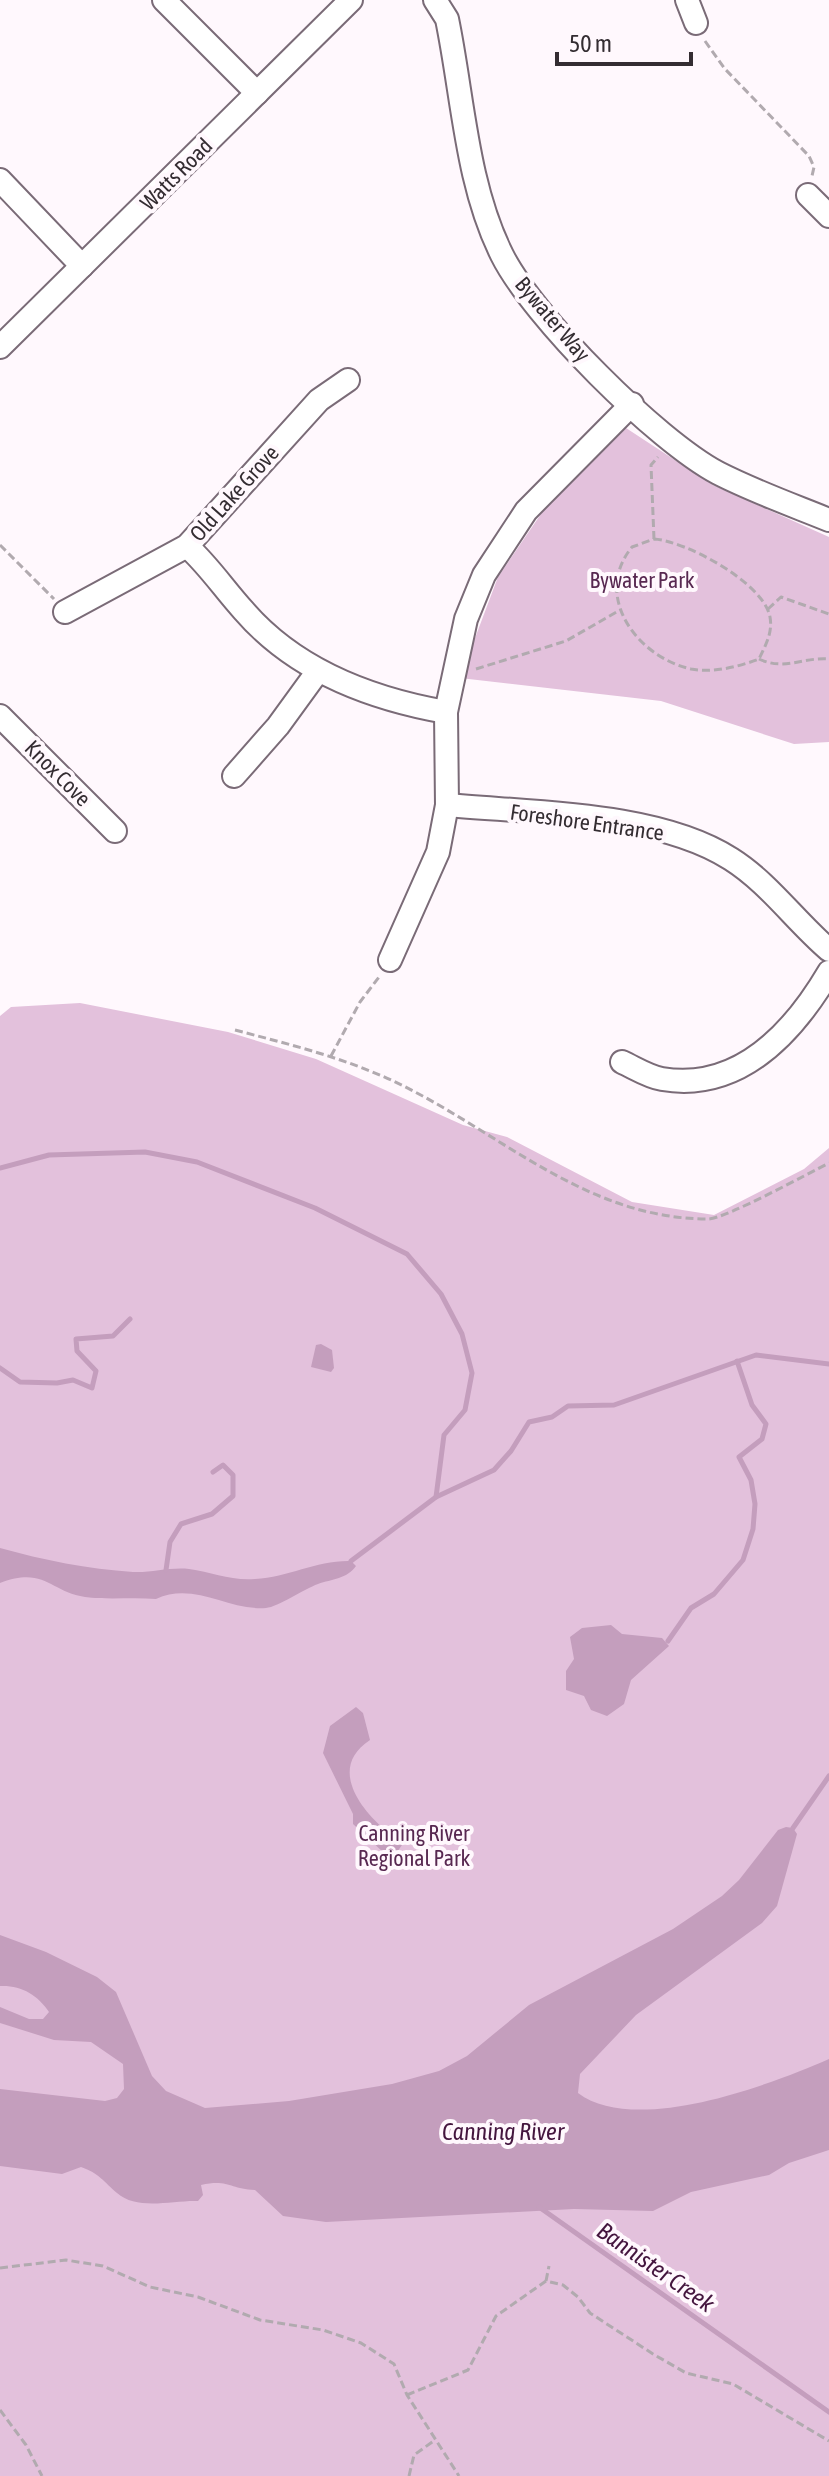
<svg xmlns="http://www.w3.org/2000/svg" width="829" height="2476" font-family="'Asap Condensed',sans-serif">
<rect width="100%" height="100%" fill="#fff8fd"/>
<g fill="#e3c1dc">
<path d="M626,428L713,485L829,537V742L794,744L661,701L460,678L498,577L543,511Z"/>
<path d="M80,1003L228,1032L316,1059L463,1125L507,1137L632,1202L714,1215L804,1169L829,1148V2476H0V1016L11,1007Z"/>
</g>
<g fill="#c49ebd">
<path d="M321,1344L332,1350L334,1368L331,1372L311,1367L316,1345Z"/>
<path d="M0,1548C43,1560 88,1569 133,1572C151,1573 170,1567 189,1569C212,1572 231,1581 255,1579C289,1577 317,1560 351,1561L356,1566C347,1579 332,1579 318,1584C304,1589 278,1607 266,1608C228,1611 194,1581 156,1599C133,1597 108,1600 85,1597C50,1592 45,1566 0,1583Z"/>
<path d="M611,1625L622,1634L662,1638L669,1646L631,1680L624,1704L607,1716L591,1710L584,1696L566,1690V1671L574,1659L570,1637L582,1628Z"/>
<path d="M356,1707L363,1713L370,1740C330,1766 357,1805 383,1828C390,1834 394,1841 402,1845L395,1855L384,1853L353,1824V1814L323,1753L330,1726Z"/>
<path d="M786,1827L793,1828L797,1834L777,1906L762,1923L636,2015L580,2074L578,2093C635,2136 770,2085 829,2059V2150L789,2163L769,2175L691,2192L653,2211L574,2209L326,2222L283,2216L255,2190C229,2189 229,2179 201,2185L203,2195L198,2201C173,2200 137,2211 117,2193C104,2182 99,2173 81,2167L62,2174L0,2166V2089L105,2101L117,2098L124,2089L123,2064L91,2042L54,2040L0,2023V2007L29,2019H43L49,2012C38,1995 21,1985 0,1986V1935L46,1952L97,1977L116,1992L152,2076L166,2091L205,2108L289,2101L392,2084L439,2071L467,2056L529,2005L673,1929L722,1896L739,1880L778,1830Z"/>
</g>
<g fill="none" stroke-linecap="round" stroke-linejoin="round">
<g stroke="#c49ebd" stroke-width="5">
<path d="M0,1168L49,1155L145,1152L197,1162L315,1208L407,1254L441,1294L462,1334L472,1373L465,1410L444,1435L436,1497"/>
<path d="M0,1368L20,1382L57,1383L73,1380L92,1388L96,1371L77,1351L76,1339L113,1336L130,1319"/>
<path d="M351,1561L436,1497L494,1470L511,1451L529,1422L552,1417L568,1406L614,1405L756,1355L829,1364"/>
<path d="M166,1570L170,1542L181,1524L212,1514L233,1496V1475L223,1465L213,1472"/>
<path d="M668,1641L691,1608L714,1594L743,1560L753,1529L755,1504L751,1480L739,1457L762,1439L766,1424L752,1405L737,1361"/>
<path d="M793,1828L829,1776"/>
<path d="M539,2207L829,2412"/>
</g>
<defs>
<g id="minor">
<path d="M164,0L257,93"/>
<path d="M435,0L447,19C463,96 466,183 502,255C533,317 656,440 718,473C753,491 792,505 829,520"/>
<path d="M687,0L696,23"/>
<path d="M0,180L82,266"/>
<path d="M808,195L829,216"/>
<path d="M0,347L351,0"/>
<path d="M187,546C209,566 224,589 244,611C295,670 372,699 446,712"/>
<path d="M65,612L187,546L319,400L348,380"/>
<path d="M0,716L115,831"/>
<path d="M234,776L278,726L318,671"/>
<path d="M447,805C533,813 658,812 731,859C769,883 795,921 829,950"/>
<path d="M390,960L438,852L447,805L446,712L466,619L484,575L526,511L632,404"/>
<path d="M622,1062C635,1068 649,1077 662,1079C739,1092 793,1033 829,972"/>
</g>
</defs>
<use href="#minor" stroke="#7a6b77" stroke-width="26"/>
<g stroke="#b1aaaf" stroke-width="3" stroke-dasharray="8 4" stroke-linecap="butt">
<path d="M705,41L725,69L809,156L814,167L812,176"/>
<path d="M654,539C686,541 764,583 770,617C773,633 765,646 759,659C738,667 713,673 691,669C637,657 592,596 632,547Z"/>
<path d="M654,539L651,465L658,457"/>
<path d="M0,545L54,599"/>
<path d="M768,609L781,597L829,614"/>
<path d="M759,659C785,671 802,657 829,659"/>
<path d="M476,669L566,641L620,610"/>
<path d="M235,1030C288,1044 341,1057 391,1080C497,1129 584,1219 708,1219C725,1219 809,1173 829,1163"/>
<path d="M331,1056L360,1002L379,977"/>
<path d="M0,2268L66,2260L103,2266L150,2287L198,2297L260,2320L323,2330L361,2343L394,2364L407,2395L459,2476"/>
<path d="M546,2281L549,2266"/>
<path d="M407,2395L468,2370L496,2316L546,2281L563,2285L578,2297L590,2313L653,2354L686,2373L733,2384L829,2441"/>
<path d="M0,2410L26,2445L42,2476"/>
<path d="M409,2476L414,2455L435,2440"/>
</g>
<use href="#minor" stroke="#fff" stroke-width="22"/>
</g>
<g text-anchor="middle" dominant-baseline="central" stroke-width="8" stroke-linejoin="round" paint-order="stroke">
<g font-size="22" fill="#342d32" stroke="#fff8fd">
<text transform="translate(176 174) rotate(-45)">Watts Road</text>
<text transform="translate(553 319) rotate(50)">Bywater Way</text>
<text transform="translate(234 493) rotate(-48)">Old Lake Grove</text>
<text transform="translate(58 773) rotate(45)">Knox Cove</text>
<text transform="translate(587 822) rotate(8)">Foreshore Entrance</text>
</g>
<g font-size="22" fill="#582851" stroke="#fff8fd">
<text x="642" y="580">Bywater Park</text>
<text x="414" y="1833">Canning River<tspan x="414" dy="25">Regional Park</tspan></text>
</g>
<g font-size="24" font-style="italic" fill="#44153e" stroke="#fff8fd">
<text x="503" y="2131">Canning River</text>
<text transform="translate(656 2267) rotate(35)">Bannister Creek</text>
</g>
</g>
<path d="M557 52v12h134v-12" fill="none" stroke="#342d32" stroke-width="4"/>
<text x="569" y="52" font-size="24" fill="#342d32" stroke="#fff8fd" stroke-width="6" paint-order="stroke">50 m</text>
</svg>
